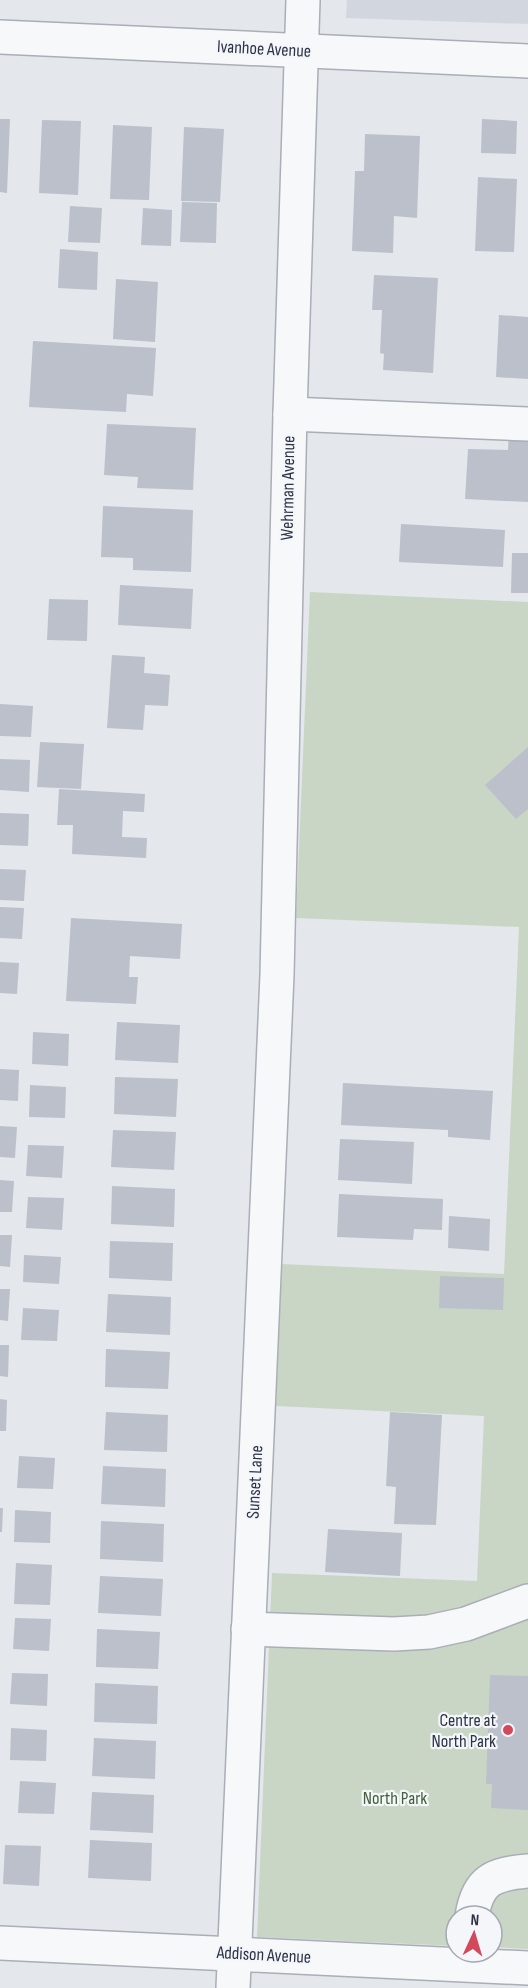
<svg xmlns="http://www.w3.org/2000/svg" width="528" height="1988" font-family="'Sofia Sans Condensed',sans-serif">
<rect width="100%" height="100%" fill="#e4e7ec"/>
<path fill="#d2d6de" d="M347,0H528V24L346,18Z"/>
<path fill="#c9d6c5" d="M310,592L528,602V1949L492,1947V1916H456V1946L257,1937L272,1573L477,1581L484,1416L276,1406L282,1264L504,1274L519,927L296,918Z"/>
<g fill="#bbc0ca">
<path d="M0,119H10L7,193L0,192Z"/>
<path d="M482,119L517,121L516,154L481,153Z"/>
<path d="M42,120L81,121L78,195L39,193Z"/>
<path d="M113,125L152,127L149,200L110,199Z"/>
<path d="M184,127L224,129L220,202L181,201Z"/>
<path d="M365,134L420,136L417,218L394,216L393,253L352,251L355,171H364Z"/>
<path d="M478,177L517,179L514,252L475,251Z"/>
<path d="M182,202L217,203L216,243L180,242Z"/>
<path d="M70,206L102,208L100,243L68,242Z"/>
<path d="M143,208L172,210L171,246L141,245Z"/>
<path d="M60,249L98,252L97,290L58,288Z"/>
<path d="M374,275L438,278L433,373L383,370L384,354L380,353L382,310H372Z"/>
<path d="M116,279L158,282L155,342L113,339Z"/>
<path d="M499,315L528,317V379L496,377Z"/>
<path d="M33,341L156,348L153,396L127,394L126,412L29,407Z"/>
<path d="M107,424L196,428L193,490L137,488L138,477L104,475Z"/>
<path d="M509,431L528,432V502L465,499L468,449L508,450Z"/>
<path d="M103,506L193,510L191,572L133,570V558L101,557Z"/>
<path d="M401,524L505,530L503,567L399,562Z"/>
<path d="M512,553H528V593H511Z"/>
<path d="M120,585L193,589L191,629L118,625Z"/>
<path d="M49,599L88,600L87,641L47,640Z"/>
<path d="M112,655L145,657L144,673L170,675L168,706L145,705L143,730L107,728Z"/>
<path d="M0,704L33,706L31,737L0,736Z"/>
<path d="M40,742L84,744L81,789L37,787Z"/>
<path d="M528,747V809L516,819L485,785Z"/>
<path d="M0,759L30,760L29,792L0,790Z"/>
<path d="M59,789L145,794L144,812L123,811L122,837L147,838L146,858L72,854L73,825H57Z"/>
<path d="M0,813L29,814L28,846L0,845Z"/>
<path d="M0,869L26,870L24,901L0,900Z"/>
<path d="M0,907L24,908L22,939L0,938Z"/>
<path d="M71,918L182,924L180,959L130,956L129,977H138L136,1004L66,1001Z"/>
<path d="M0,962L19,963L17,994L0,993Z"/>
<path d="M117,1022L180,1025L178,1063L115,1060Z"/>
<path d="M33,1032L69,1034L68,1066L32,1064Z"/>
<path d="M0,1069L19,1070L18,1101L0,1100Z"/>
<path d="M115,1077L178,1079L176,1117L114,1114Z"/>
<path d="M343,1083L493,1091L490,1140L448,1137V1130L341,1125Z"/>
<path d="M30,1085L66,1087L65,1118L29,1117Z"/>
<path d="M0,1126L17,1127L15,1158L0,1157Z"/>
<path d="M113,1130L176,1132L174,1170L111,1167Z"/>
<path d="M340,1139L414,1142L412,1184L338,1180Z"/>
<path d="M28,1145L64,1146L62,1178L26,1176Z"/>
<path d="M0,1180L14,1181L12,1212H0Z"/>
<path d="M112,1186L175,1189L174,1227L111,1224Z"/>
<path d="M339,1194L443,1199L442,1230L414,1229L413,1240L337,1237Z"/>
<path d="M28,1197L64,1198L62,1230L26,1228Z"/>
<path d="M449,1216L490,1219L489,1251L448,1248Z"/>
<path d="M0,1235H12L10,1267L0,1266Z"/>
<path d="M110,1241L173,1243L172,1281L109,1278Z"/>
<path d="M24,1255L61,1257L59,1284L23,1282Z"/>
<path d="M440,1276L504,1278L503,1310L439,1308Z"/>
<path d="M0,1289H10L8,1321L0,1320Z"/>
<path d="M108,1294L171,1297L170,1335L106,1332Z"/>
<path d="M23,1308L59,1310L57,1341L21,1340Z"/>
<path d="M0,1345H9L8,1377L0,1376Z"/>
<path d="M106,1349L170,1352L168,1389L105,1387Z"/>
<path d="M0,1399L7,1400L6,1431H0Z"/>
<path d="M106,1412L168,1415L167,1452L104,1450Z"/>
<path d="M390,1412L442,1415L436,1525L394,1524L396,1487L386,1486Z"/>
<path d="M19,1456L55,1458L53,1489L17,1488Z"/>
<path d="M103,1466L166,1469L165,1507L101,1504Z"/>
<path d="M0,1508H3L2,1532H0Z"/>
<path d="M15,1510L51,1512L50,1543L14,1542Z"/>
<path d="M101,1521L164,1524L163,1562L100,1559Z"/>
<path d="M328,1529L402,1533L400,1576L325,1572Z"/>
<path d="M16,1563L52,1565L50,1605L14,1604Z"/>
<path d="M100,1576L163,1579L161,1616L98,1613Z"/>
<path d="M15,1618L51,1619L49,1651L13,1649Z"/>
<path d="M97,1629L160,1632L158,1669L96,1667Z"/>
<path d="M12,1673L48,1674L47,1706L10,1704Z"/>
<path d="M490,1675L528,1676V1810L491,1808L492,1784H486Z"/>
<path d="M95,1683L158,1686L157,1724L94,1722Z"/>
<path d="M11,1728L47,1730L46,1761L10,1760Z"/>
<path d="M94,1738L156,1741L155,1779L92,1776Z"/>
<path d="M20,1781L56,1783L54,1814L18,1813Z"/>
<path d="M92,1792L154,1795L153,1833L90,1830Z"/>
<path d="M90,1840L152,1843L151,1881L88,1878Z"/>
<path d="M5,1845L41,1846L39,1886L3,1884Z"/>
</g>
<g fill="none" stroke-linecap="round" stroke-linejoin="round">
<defs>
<g id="minor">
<path d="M0,37L528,61"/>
<path d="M290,414L528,424"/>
<path d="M248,1629L394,1634L429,1632L466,1624L528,1601"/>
<path d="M472,1916C478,1879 494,1874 528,1871"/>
<path d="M0,1943L528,1968"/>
<path d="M233,1988L277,975L290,414L303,0"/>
</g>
</defs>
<use href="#minor" stroke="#a9aeb7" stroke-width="36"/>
<use href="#minor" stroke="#f7f8fa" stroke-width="33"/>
</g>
<circle fill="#d1495b" stroke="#f4f6f9" stroke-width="2" cx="508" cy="1730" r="6"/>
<g text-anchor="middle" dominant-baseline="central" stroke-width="4.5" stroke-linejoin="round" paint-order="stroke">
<g font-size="18" fill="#2b3445" stroke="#f4f6f9">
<text transform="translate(264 49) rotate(3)">Ivanhoe Avenue</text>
<text transform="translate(288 488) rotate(-89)">Wehrman Avenue</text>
<text transform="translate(255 1482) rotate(-87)">Sunset Lane</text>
<text transform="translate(264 1955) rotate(3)">Addison Avenue</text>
</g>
<g font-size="18" fill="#2b3445" stroke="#f4f6f9" text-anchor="end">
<text x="496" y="1720">Centre at<tspan x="496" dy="21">North Park</tspan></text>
</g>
<g font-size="18" fill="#3f6138" stroke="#f4f6f9">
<text x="395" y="1798">North Park</text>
</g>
</g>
<g transform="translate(474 1934) rotate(4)"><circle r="28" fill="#f4f6f9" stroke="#a4a8b1" stroke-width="1.5"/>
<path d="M0-4.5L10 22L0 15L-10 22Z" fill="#d1495b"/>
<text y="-9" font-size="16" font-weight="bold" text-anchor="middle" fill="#2b3445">N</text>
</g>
</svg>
